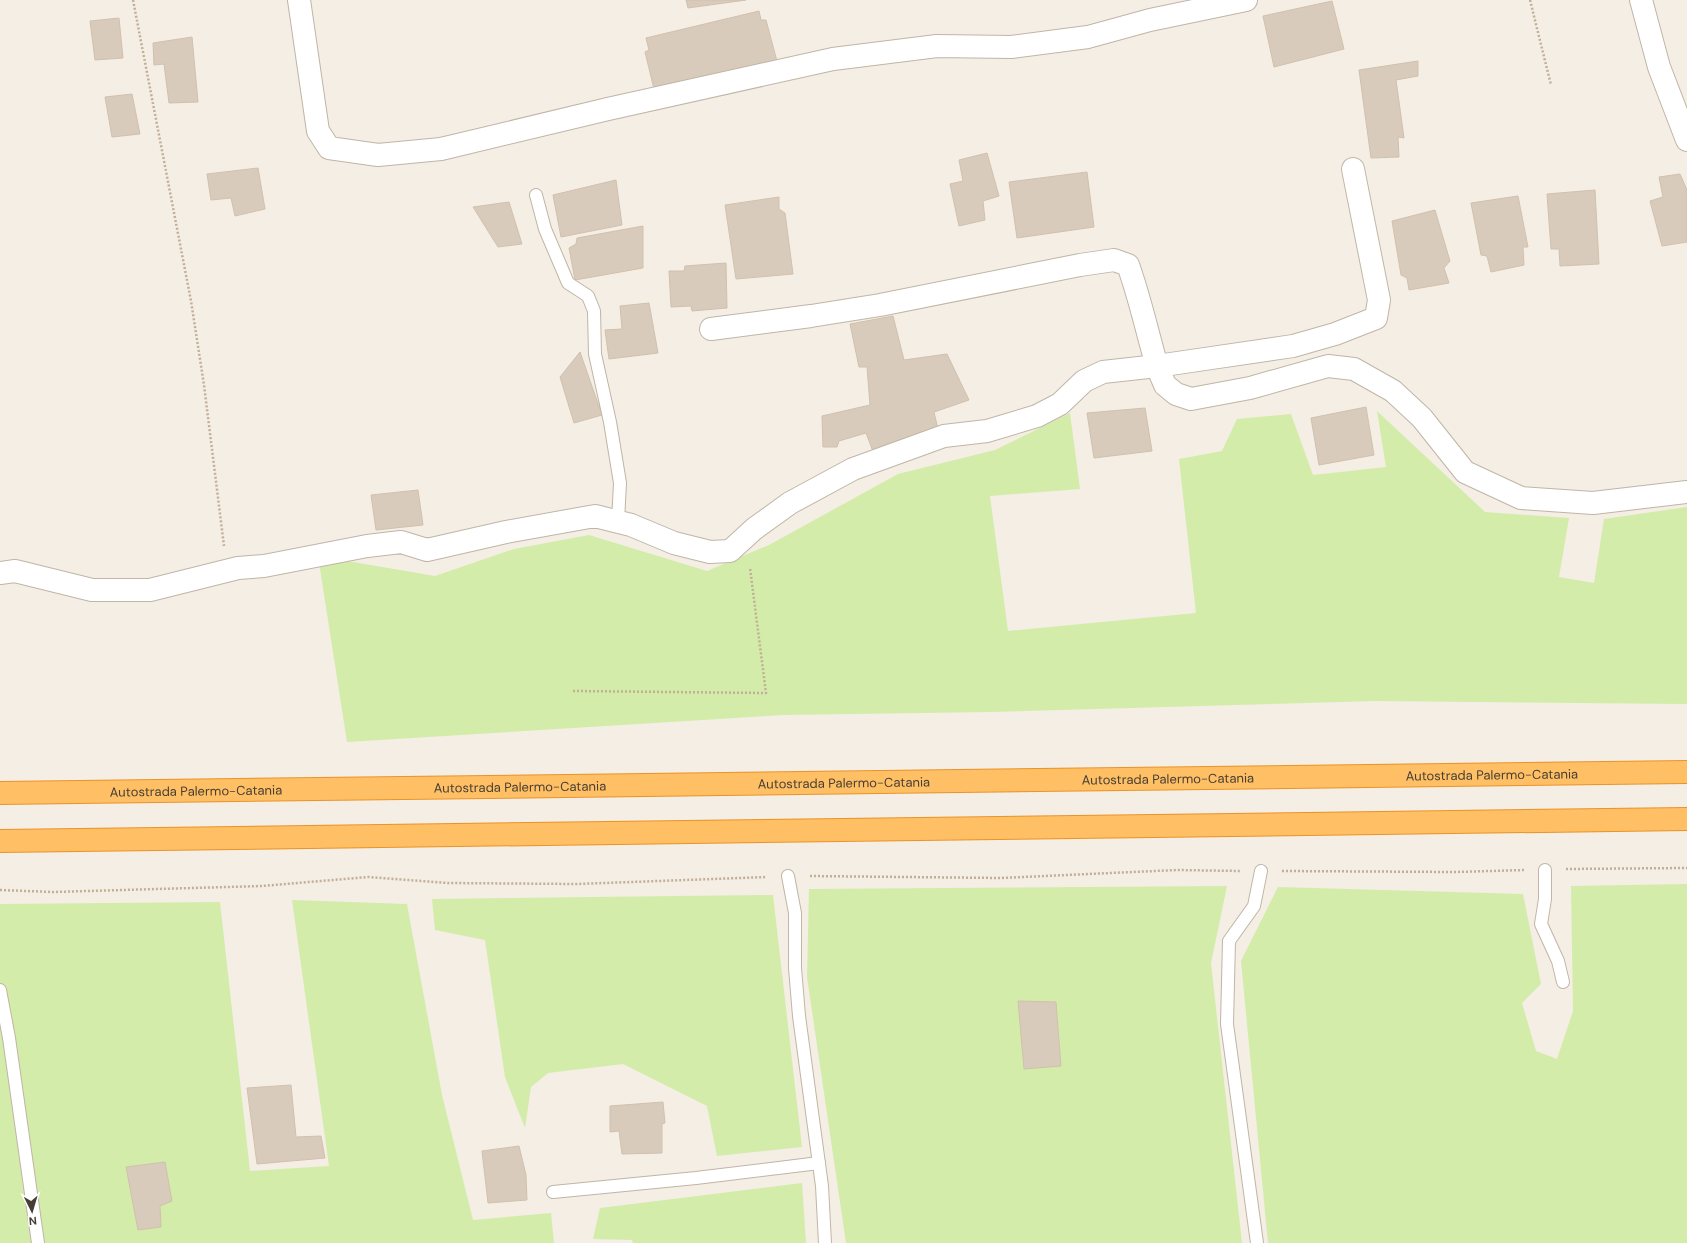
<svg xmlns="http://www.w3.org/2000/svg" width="1687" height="1243" font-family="'DM Sans',sans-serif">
<rect width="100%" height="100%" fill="#f4eee4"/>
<g fill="#d3ecaa">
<path d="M1377,411L1485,512L1569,518L1559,577L1594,583L1604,519L1687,507V704L1375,701L991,712L783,715L347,742L318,556L435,576L514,549L589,535L707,571L769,545L898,474L995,450L1070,413L1080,489L990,496L1008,631L1196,613L1179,459L1222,451L1237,419L1291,414L1313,475L1386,467Z"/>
<path d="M1687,884V1243H1268L1241,961L1278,887L1523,894L1541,984L1522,1003L1536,1051L1557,1059L1573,1011L1571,886Z"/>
<path d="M1227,886L1211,963L1242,1243H846L807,977L809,889Z"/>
<path d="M773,895L802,1147L717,1156L707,1106L623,1064L548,1073L531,1087L525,1128L505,1077L485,940L435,930L432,899Z"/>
<path d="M292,900L407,904L442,1095L473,1220L551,1213L554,1243H0V904L220,902L250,1171L329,1166Z"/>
<path d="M802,1183L806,1243H633L632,1240L593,1239L600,1208Z"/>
</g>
<g fill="#d9cbbc" stroke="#d2c0ac">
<path d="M686,0H746L688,8Z"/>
<path d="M1332,1L1344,49L1274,67L1263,16Z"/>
<path d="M759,11L761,20H766L778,65L655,93L645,52L649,50L646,38Z"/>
<path d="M119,18L123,58L95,60L90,21Z"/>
<path d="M192,37L198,102L169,103L164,64L154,65L153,43Z"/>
<path d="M1418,61V76L1396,80L1404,138L1398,137L1399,157L1371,158L1359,70Z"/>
<path d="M132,94L140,134L112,137L105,97Z"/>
<path d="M987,153L999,196L983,201L985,220L959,226L950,184L963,181L959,160Z"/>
<path d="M258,168L265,209L235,216L231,198L211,200L207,174Z"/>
<path d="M1087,172L1094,227L1017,238L1009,182Z"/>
<path d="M1680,174L1687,190V242L1662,246L1650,201L1663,197L1659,177Z"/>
<path d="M616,180L622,225L561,237L553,195Z"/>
<path d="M1595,190L1599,264L1560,266L1559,249H1551L1547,194Z"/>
<path d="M1518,196L1528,247H1523L1524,265L1491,272L1487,256L1481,255L1471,203Z"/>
<path d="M779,197V209L785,213L793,274L736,279L725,205Z"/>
<path d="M509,202L522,244L498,247L473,207Z"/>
<path d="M1435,210L1450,261L1444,268L1449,283L1409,290L1407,278L1401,275L1392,221Z"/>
<path d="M643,226V268L575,280L569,248L576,244L577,238Z"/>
<path d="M726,263L727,308L692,311L691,306L671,307L669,271H684L685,266Z"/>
<path d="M649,303L658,353L609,359L605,330L622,329L620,306Z"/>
<path d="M893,316L904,360L947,354L969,400L934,412L938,429L874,454L866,433L839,441L837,447H823L822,416L870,405L867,367H859L850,324Z"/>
<path d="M580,352L602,415L574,423L560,377Z"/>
<path d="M1366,407L1374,455L1319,465L1311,418Z"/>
<path d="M1145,408L1152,451L1094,458L1087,413Z"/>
<path d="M418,490L423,525L376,530L371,495Z"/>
<path d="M1018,1001L1056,1002L1061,1066L1024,1069Z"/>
<path d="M291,1085L296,1137L321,1136L325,1158L257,1164L247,1088Z"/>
<path d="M663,1102L665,1123L662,1124V1153L622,1154L619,1131L610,1132V1106Z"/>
<path d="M519,1146L526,1175L527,1200L488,1203L482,1151Z"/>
<path d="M165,1162L172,1201L160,1206L161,1227L138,1230L126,1167Z"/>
</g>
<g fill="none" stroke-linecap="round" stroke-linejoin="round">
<defs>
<g id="lane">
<path d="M536,195L545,229L568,283L588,296L594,311L595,354L610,422L620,483L618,521"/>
<path d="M1545,870V899L1541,924L1558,961L1563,982"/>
<path d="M788,876L795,913V968L799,1016L822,1186L825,1243"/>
<path d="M0,990L9,1038L38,1243"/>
<path d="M553,1192L696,1178L819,1163"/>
<path d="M1257,1243L1227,1024L1229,941L1254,906L1261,871"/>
</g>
<g id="street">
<path d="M299,0L318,131L329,148L378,155L441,149L608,109L833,59L937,46L1011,47L1088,37L1150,20L1246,0"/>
<path d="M1641,0L1659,67L1687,140"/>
<path d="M711,329L811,316L880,305L1080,265L1114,260L1128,265C1140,298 1147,332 1157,366L1293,346L1335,334L1376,318L1379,300L1353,169"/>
<path d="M0,573L15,571L92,590H150L238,568L264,566L367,546L401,542L427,550L506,532L595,516L631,525L674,543L710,552L730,551L754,529L790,503L853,469L944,436L987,431L1037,416L1060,404L1084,381L1103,372L1157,366L1165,385L1176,394L1191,399L1250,388L1328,366L1354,369L1393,391L1422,418L1465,472L1521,498L1593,503L1687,492"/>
</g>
<g id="highway">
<path id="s1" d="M0,793L1687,772"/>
<path d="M0,841L1687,819"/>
</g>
</defs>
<use href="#lane" stroke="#c0b5a6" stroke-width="14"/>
<use href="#street" stroke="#c0b5a6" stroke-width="24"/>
<use href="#highway" stroke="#ea9328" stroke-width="24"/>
<g stroke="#c3af96" stroke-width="2.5" stroke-dasharray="2 2" stroke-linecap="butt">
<path d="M133,0L191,301L204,385L224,546"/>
<path d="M1530,0L1551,85"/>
<path d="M573,691L766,693L750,568"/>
<path d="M1566,869L1687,868"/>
<path d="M1282,871L1455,872L1525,870"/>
<path d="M810,876L1001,878L1177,870L1241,871"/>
<path d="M0,890L53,892L262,886L368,877L448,883L577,884L767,877"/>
</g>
<use href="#lane" stroke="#fff" stroke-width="12"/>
<use href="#street" stroke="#fff" stroke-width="22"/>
<use href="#highway" stroke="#ffbf64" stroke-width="22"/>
</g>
<g text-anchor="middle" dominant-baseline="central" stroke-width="3" stroke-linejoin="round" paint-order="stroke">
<g font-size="13" fill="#463e34" stroke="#fff">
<text stroke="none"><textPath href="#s1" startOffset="1492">Autostrada Palermo-Catania</textPath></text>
<text stroke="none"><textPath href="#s1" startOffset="1168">Autostrada Palermo-Catania</textPath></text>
<text stroke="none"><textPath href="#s1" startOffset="844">Autostrada Palermo-Catania</textPath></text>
<text stroke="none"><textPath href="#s1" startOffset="520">Autostrada Palermo-Catania</textPath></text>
<text stroke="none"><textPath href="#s1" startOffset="196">Autostrada Palermo-Catania</textPath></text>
</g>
</g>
<g transform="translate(32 1211) rotate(175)" stroke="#ffffff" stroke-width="3" paint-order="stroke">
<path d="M0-3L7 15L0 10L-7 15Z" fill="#463e34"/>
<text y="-6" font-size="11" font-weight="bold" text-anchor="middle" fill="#463e34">N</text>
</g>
</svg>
